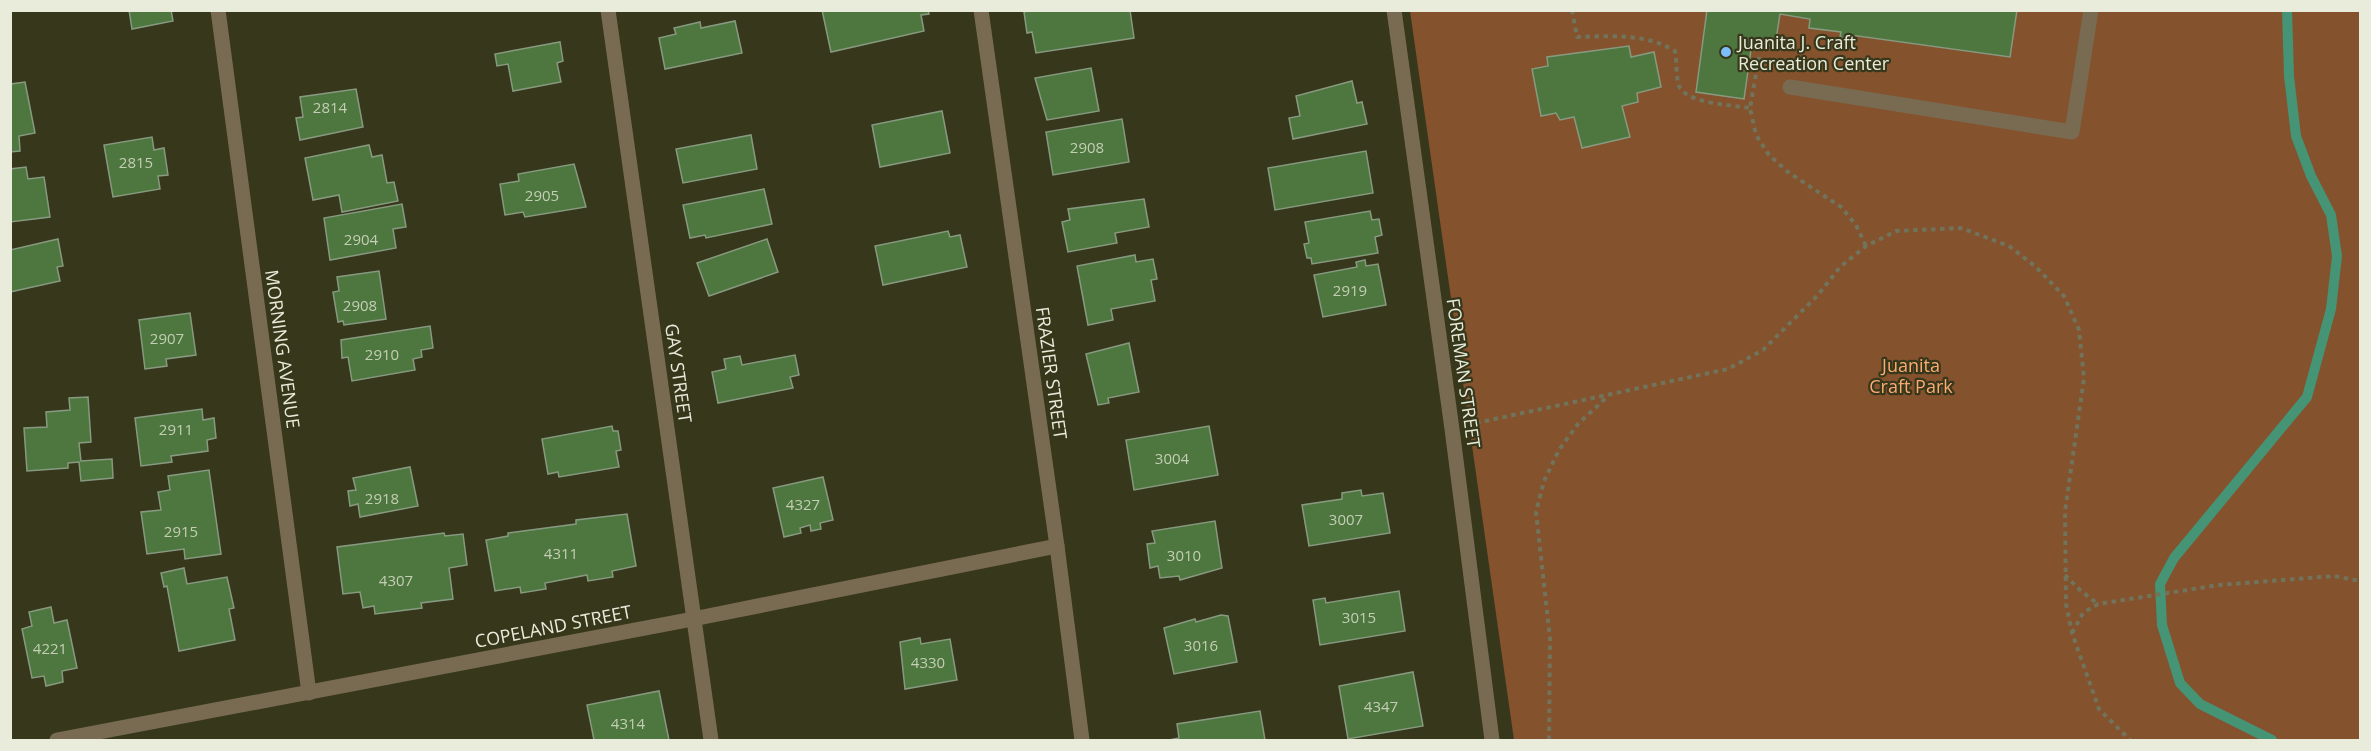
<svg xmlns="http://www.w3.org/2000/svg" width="2371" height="751" font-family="'Open Sans',sans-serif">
<rect width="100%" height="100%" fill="#36371b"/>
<path fill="#84522d" d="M1410,11H2360V740H1514Z"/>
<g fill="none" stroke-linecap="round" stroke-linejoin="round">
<path stroke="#459475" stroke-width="10" d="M2272,740L2200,704L2180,683L2162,625L2160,584L2174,558L2307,397L2331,309L2337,256L2331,215L2311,176L2296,136L2289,76L2287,10"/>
</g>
<g fill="#4e763f" stroke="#879a80" stroke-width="1.5">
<path d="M129,10H171L173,21L132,29Z"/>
<path d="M822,10H928L929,14L921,15L924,31L831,52Z"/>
<path d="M1033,10H1130L1134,38L1036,53L1032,32L1027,33L1024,12Z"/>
<path d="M1707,10H2017L2010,57L1851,35V39L1840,37L1841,32L1809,28L1810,19L1780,14L1775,46L1752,43L1744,99L1696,92Z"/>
<path d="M735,21L742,53L665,69L659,38L676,34L674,28L700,22L701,28Z"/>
<path d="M560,42L563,61L557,63L561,82L513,91L508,64L497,66L495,54Z"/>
<path d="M1629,46L1631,57L1654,52L1661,87L1637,93L1638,102L1622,106L1630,137L1582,148L1574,117L1560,120L1556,113L1541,116L1532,69L1548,66L1547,57Z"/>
<path d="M1091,68L1099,111L1047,120L1035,78Z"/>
<path d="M1352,81L1357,103L1362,102L1367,124L1293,139L1289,118L1300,116L1296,96Z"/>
<path d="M25,82L35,133L19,136L20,151L10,152L11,84Z"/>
<path d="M356,89L363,127L300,140L296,118L303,117L300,97Z"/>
<path d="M942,111L950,153L880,167L872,125Z"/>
<path d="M1122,119L1129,162L1053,175L1046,132Z"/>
<path d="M751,135L757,169L683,183L676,149Z"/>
<path d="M152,137L154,150L164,148L168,175L158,176L160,189L113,197L104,145Z"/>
<path d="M369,145L372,157L382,155L387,183L394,182L398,201L342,212L339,195L313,200L305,158Z"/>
<path d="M1366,151L1373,193L1275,210L1268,168Z"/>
<path d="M574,164L586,207L525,217L523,212L505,215L500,184L519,181L518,174Z"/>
<path d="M26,167L28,179L44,177L50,217L10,222V169Z"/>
<path d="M764,189L772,224L706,238L705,235L690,238L683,205Z"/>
<path d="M1144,199L1149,227L1115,233L1117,243L1068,252L1062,222L1070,220L1068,209Z"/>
<path d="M402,204L406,227L393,229L396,248L330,260L324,218Z"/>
<path d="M1370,211L1372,220L1379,219L1382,235L1375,237L1378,253L1312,264L1311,258H1307L1304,244L1309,243L1305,222Z"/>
<path d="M948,231L950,237L960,235L967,267L883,285L875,246Z"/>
<path d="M58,239L63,266L57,267L60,281L10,292V250Z"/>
<path d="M767,239L778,272L709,296L697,263Z"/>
<path d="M1135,255L1136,262L1153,259L1157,279L1151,280L1155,301L1111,309L1113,320L1088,325L1077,266Z"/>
<path d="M1365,260L1366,266L1378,264L1386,305L1323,317L1314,275L1357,267L1356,262Z"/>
<path d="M379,271L386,319L344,325L343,321L338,322L333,292L339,291L337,277Z"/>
<path d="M190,313L196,355L166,359L167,366L145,369L139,320Z"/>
<path d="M430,326L433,348L421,350L422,357L413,359L415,370L352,381L348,357L342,358L341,340Z"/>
<path d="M1129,343L1139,392L1108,398L1109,403L1098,405L1086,354Z"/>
<path d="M795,355L799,375L790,377L793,388L718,403L712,372L726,369L724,359L740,356L742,365Z"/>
<path d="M88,397L91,442L79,443L81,461L112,459L113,478L81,481L79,462L68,463V468L27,471L24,428L47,427L46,412L70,410L69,398Z"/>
<path d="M202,409L203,420L214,418L216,438L207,440L208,451L171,456L172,462L141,466L135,418Z"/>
<path d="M612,426L613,431H618L621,450L616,451L619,467L559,477L558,472L548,474L542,439Z"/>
<path d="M1209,426L1218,475L1134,490L1126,440Z"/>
<path d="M410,467L418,506L360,517L358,504L350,506L348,491L356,490L353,478Z"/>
<path d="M209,470L221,554L185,559L184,549L147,554L141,512L161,510L158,492L170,490L168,476Z"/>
<path d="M823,477L833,520L820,523L821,529L811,531L810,525L800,528L801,533L784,537L773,488Z"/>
<path d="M1361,490L1362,496L1383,493L1390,533L1309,546L1302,505L1342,499V493Z"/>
<path d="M627,514L636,566L612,571L613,577L588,581L587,575L545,583L546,589L521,593L520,587L495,591L486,540L508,536V533L576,524V520Z"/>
<path d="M1215,521L1222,568L1180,580L1179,576L1160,578L1158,566L1150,568L1147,544L1155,543L1152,531Z"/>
<path d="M444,533L445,536L463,534L467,565L449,568L453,599L421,603L422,608L375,614L374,606L363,608L360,592L343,594L337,547Z"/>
<path d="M184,568L187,584L227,577L234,608L229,609L235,640L179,651L167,586L164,587L161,573Z"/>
<path d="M1399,591L1405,631L1320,645L1313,600L1325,598L1326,603Z"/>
<path d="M51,607L54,623L67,620L77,668L62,671L63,682L46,686L44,676L32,678L22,629L32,626L29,612Z"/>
<path d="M1221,615L1228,616L1237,662L1174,674L1164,628L1195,619L1196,622Z"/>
<path d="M920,638L921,644L950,639L957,680L905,689L900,642Z"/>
<path d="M1413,672L1423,726L1348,739L1339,686Z"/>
<path d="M659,691L669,740H594L587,705Z"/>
<path d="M1260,711L1265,740H1169L1179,738L1177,724Z"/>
</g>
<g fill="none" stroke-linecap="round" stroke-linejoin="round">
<g stroke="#71735a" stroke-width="4" stroke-dasharray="4.5 4.5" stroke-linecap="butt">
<path d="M1572,10L1577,37C1610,36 1646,33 1675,51C1677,62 1676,73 1678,83C1682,104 1733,105 1750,108"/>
<path d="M1759,57L1750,108L1756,135L1769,155L1788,172L1841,207L1856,225L1866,246"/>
<path d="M1476,423L1728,369L1763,350L1818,295L1840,267L1866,246L1896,231L1961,228L2009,246L2035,266L2064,296L2079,330L2084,378L2065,511L2066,604L2072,633L2099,709L2130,740"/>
<path d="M2065,575L2080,590L2098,604"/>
<path d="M2072,633L2083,613L2098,604L2219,585L2334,576L2360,581"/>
<path d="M1549,740L1550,639L1536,512L1544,481L1559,450L1578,424L1607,397"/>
</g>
<path stroke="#796b51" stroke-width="15" d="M1790,87L2072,132L2091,10"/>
<g stroke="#796b51" stroke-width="15">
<path d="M218,10L309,693"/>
<path d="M608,10L711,740"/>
<path d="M981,10L1057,546L1082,740"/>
<path d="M1394,10L1452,429L1492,740"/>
<path d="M57,740L693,619L1057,546"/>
</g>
</g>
<circle fill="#7dbef9" stroke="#36371b" stroke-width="2" cx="1726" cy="52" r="6"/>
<g text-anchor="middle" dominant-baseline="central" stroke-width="4.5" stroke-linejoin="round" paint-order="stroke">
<g font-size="15" fill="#c3ceb4">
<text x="330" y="107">2814</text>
<text x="1087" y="147">2908</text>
<text x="136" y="162">2815</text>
<text x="542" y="195">2905</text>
<text x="361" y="239">2904</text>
<text x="1350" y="290">2919</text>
<text x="360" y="305">2908</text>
<text x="167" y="338">2907</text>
<text x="382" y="354">2910</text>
<text x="176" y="429">2911</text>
<text x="1172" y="458">3004</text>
<text x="382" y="498">2918</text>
<text x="803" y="504">4327</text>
<text x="1346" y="519">3007</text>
<text x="181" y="531">2915</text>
<text x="561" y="553">4311</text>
<text x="1184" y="555">3010</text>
<text x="396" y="580">4307</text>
<text x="1359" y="617">3015</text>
<text x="1201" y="645">3016</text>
<text x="50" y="648">4221</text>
<text x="928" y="662">4330</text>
<text x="1381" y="706">4347</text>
<text x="628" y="723">4314</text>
</g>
<g font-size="18" fill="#eaecdb" stroke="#36371b" text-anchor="start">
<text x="1738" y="42">Juanita J. Craft<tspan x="1738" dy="21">Recreation Center</tspan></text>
</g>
<g font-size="18" fill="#eaecdb" stroke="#36371b">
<text transform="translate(283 349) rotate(82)">MORNING AVENUE</text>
<text transform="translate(679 373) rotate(82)">GAY STREET</text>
<text transform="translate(1052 373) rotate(82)">FRAZIER STREET</text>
<text transform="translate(1464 373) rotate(82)">FOREMAN STREET</text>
<text transform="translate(553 626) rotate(-11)">COPELAND STREET</text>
</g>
<g font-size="18" fill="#feab71" stroke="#36371b">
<text x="1911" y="365">Juanita<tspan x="1911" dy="21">Craft Park</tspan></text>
</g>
</g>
<rect width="2371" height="751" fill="none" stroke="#eaecdb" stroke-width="24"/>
</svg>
